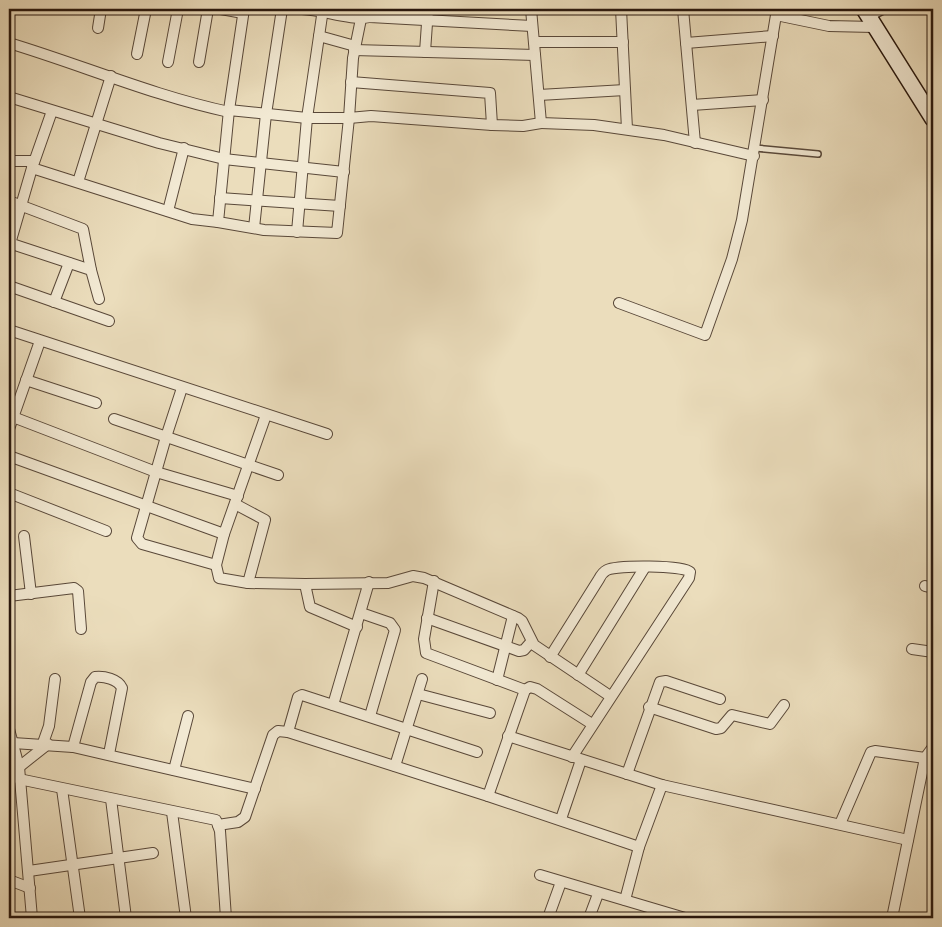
<svg xmlns="http://www.w3.org/2000/svg" width="942" height="927" font-family="'Gentium Book Plus',serif">
<rect width="100%" height="100%" fill="#ebddbc"/>
<filter id="stains"><feTurbulence type="fractalNoise" baseFrequency=".004" numOctaves="4"/><feColorMatrix values="0 0 0 0 .2 0 0 0 0 .09 0 0 0 0 .02 0 0 0 .5 -.17"/></filter>
<radialGradient id="worn" r=".72"><stop offset=".6" stop-color="#630" stop-opacity="0"/><stop offset="1" stop-color="#630" stop-opacity=".3"/></radialGradient>
<g fill="none" stroke-linecap="round" stroke-linejoin="round">
<defs>
<g id="lane">
<path d="M872,17L887,9"/>
<path d="M755,148L818,154"/>
</g>
<g id="street">
<path d="M221,9L243,13"/>
<path d="M302,9C324,10 351,21 370,17L532,26"/>
<path d="M363,9L353,58L349,118L371,116L492,125L523,126L541,123"/>
<path d="M531,9L541,123L594,125L664,135L754,156"/>
<path d="M621,9L627,129"/>
<path d="M683,9L695,143"/>
<path d="M776,15L829,26L874,27"/>
<path d="M98,28L101,9"/>
<path d="M319,36L355,46"/>
<path d="M534,42H623"/>
<path d="M9,43C82,65 154,96 229,112"/>
<path d="M686,43L773,36"/>
<path d="M354,50L535,55"/>
<path d="M425,52L428,9"/>
<path d="M137,54L146,9"/>
<path d="M168,62L178,9"/>
<path d="M199,62L208,9"/>
<path d="M351,82L490,93L492,125"/>
<path d="M539,95L625,90"/>
<path d="M9,97L159,143L224,159L344,172"/>
<path d="M692,105L763,100"/>
<path d="M229,110L307,118H349L337,233L264,230L218,222Z"/>
<path d="M229,110L244,9"/>
<path d="M52,111L32,168L192,219L218,222"/>
<path d="M9,161H34"/>
<path d="M78,182L111,76"/>
<path d="M220,198L340,206"/>
<path d="M9,201L83,229L91,270"/>
<path d="M168,211L184,148"/>
<path d="M254,228L266,114L282,9"/>
<path d="M297,232L307,118L323,9"/>
<path d="M9,243L91,270L99,299"/>
<path d="M9,247L32,168"/>
<path d="M9,286L109,321"/>
<path d="M54,302L69,263"/>
<path d="M619,303L705,335L732,259L742,220L777,9"/>
<path d="M9,330L327,434"/>
<path d="M26,380L96,403"/>
<path d="M182,388L166,437L137,538L142,544L216,565"/>
<path d="M266,415L224,534L216,565L219,578L248,583L305,584L388,583L413,576L424,578L518,618L522,621L534,645L610,696"/>
<path d="M13,417L156,472L238,496"/>
<path d="M114,419L278,475"/>
<path d="M9,429L40,341"/>
<path d="M9,456L224,534"/>
<path d="M9,493L106,531"/>
<path d="M235,504L265,520L248,583"/>
<path d="M24,536L31,594"/>
<path d="M434,581L424,639L426,653L525,690"/>
<path d="M305,584L310,607L357,627"/>
<path d="M925,586L933,588"/>
<path d="M9,596L74,588L78,591L81,629"/>
<path d="M361,613L390,623L395,630L370,716"/>
<path d="M427,618L519,651L524,650L531,642"/>
<path d="M912,649L933,652"/>
<path d="M550,657L599,579C601,575 603,572 607,570C617,565 683,565 690,572L689,578L572,757"/>
<path d="M578,675L645,567"/>
<path d="M497,680L513,616"/>
<path d="M418,694L490,713"/>
<path d="M333,705L369,582"/>
<path d="M649,707L716,729L721,728L732,715L770,724L784,705"/>
<path d="M9,729L19,767L32,918"/>
<path d="M288,732L298,697L302,695L477,752"/>
<path d="M508,736L662,785L908,840"/>
<path d="M13,743L73,747L255,789"/>
<path d="M43,743L49,726L55,679"/>
<path d="M73,747L91,682L95,677C104,676 118,679 122,688L109,754"/>
<path d="M395,766L422,679"/>
<path d="M19,767L48,744"/>
<path d="M174,770L188,716"/>
<path d="M627,774L660,682L666,681L720,699"/>
<path d="M19,779L216,820L220,831L226,918"/>
<path d="M62,789L80,918"/>
<path d="M488,796L639,847"/>
<path d="M111,799L126,918"/>
<path d="M172,812L186,918"/>
<path d="M561,819L581,760"/>
<path d="M840,824L871,752L875,751L925,758"/>
<path d="M218,825L238,822L245,817L273,735L278,731L288,732L488,796L525,690L530,687L537,689L592,724"/>
<path d="M29,871L153,853"/>
<path d="M540,875L685,918"/>
<path d="M9,880L30,888"/>
<path d="M625,900L639,847L662,785"/>
<path d="M548,918L561,882"/>
<path d="M589,918L598,894"/>
<path d="M892,918L925,758L933,747"/>
</g>
<path id="secondary" d="M864,9L933,119"/>
</defs>
<use href="#lane" stroke="#594839" stroke-width="8"/>
<use href="#street" stroke="#594839" stroke-width="12"/>
<use href="#secondary" stroke="#28170d" stroke-width="18"/>
<use href="#lane" stroke="#f2e9d3" stroke-width="5"/>
<use href="#street" stroke="#f2e9d3" stroke-width="10"/>
<use href="#secondary" stroke="#f2e9d3" stroke-width="15"/>
</g>
<rect width="942" height="927" fill="none" stroke="#ebddbc" stroke-width="30"/>
<rect x="10" y="10" width="922" height="907" fill="none" stroke="#28170d" stroke-width="2.5"/>
<rect x="15" y="15" width="912" height="897" fill="none" stroke="#28170d"/>
<rect width="100%" height="100%" filter="url(#stains)"/>
<rect width="100%" height="100%" fill="url(#worn)"/>
</svg>
